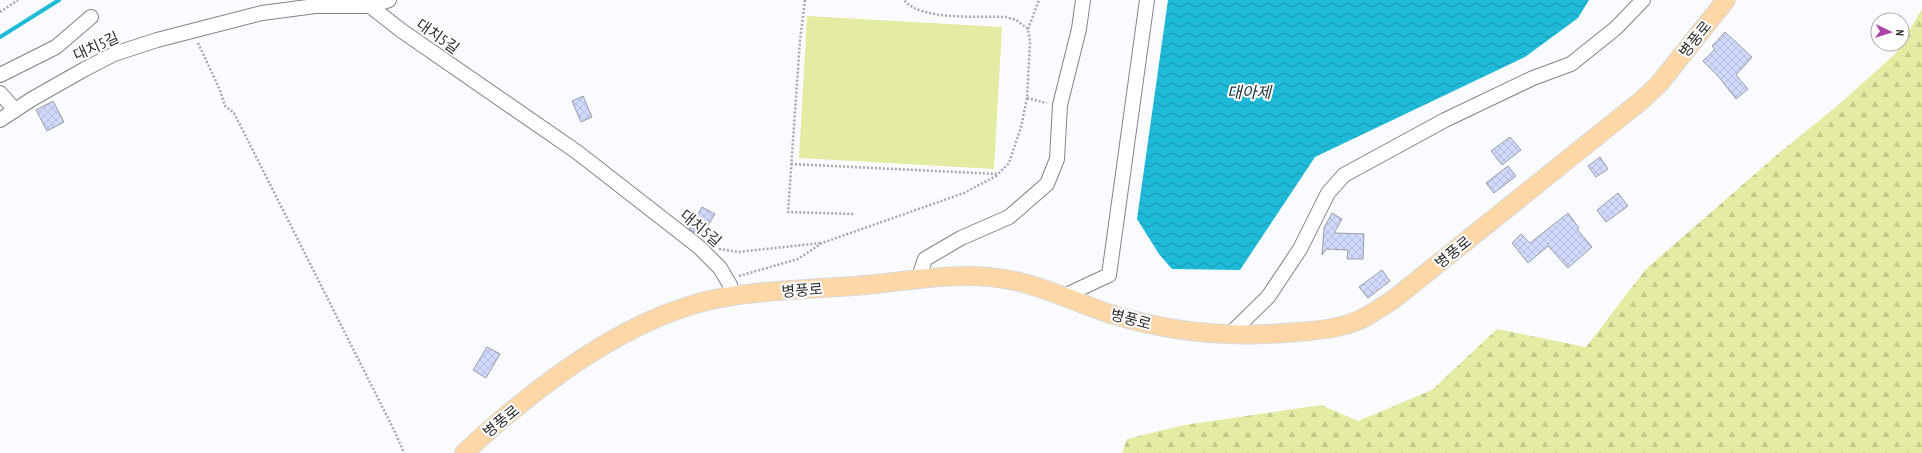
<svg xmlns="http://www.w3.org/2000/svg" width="1922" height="453" font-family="'PT Sans Narrow','Noto Sans KR',sans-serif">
<defs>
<pattern id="forest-firs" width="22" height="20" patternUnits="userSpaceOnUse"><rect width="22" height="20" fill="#e4eba3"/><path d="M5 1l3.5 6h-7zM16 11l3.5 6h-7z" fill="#c4ca8d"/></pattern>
<pattern id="water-waves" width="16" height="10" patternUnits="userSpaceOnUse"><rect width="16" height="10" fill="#1ebad7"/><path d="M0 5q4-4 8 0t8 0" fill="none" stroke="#1b98af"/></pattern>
<pattern id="building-cross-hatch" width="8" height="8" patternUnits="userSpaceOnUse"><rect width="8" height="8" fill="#cfdafd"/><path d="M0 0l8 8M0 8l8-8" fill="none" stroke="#b2bbd9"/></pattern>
</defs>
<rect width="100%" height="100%" fill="#fafbff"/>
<path fill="#e4eba3" d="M807,16L1002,27L994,169L799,158Z"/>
<path fill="url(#forest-firs)" d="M1922,9V453H1122L1127,439L1184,425L1321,405L1358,421L1432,390L1497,329L1586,347L1646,269L1778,154L1837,106L1895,54Z"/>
<path fill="url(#water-waves)" d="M1168,0H1589L1578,18L1525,57L1315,157L1240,270L1172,269L1159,254L1137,219Z"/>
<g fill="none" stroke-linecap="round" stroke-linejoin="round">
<path stroke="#1ebad7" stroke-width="4" d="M0,37L59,0"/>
</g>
<g fill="url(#building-cross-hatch)" stroke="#9c9da1">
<path d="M1725,32L1752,57L1736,75L1748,89L1736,99L1718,76L1703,61L1715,49L1712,46Z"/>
<path d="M583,96L592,117L581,122L572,101Z"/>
<path d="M53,101L64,122L47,131L36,110Z"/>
<path d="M1510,137L1521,150L1502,165L1491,151Z"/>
<path d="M1600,157L1608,169L1596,177L1588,166Z"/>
<path d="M1508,166L1516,176L1494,193L1486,183Z"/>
<path d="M1618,193L1628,206L1606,222L1597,210Z"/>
<path d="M702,207L715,214L701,236L689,229Z"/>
<path d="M1332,213L1342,219L1334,233L1364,234L1363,259H1347L1348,250L1326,249L1322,255L1324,228Z"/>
<path d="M1568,213L1579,228L1577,229L1592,247L1568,268L1548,246L1528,263L1512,243L1521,234L1530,243Z"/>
<path d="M1382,270L1390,281L1368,298L1359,287Z"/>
<path d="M487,347L500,354L486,378L473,370Z"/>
</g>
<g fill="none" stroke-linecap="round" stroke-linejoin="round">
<defs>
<g id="minor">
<path d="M370,6L389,0"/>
<path d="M0,75L56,47L91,17"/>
<path d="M0,93L15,110"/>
<path d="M0,120L32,99L85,69L114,54L157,40L262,13L315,6H370L402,31L577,152L699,247L720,268L730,285V296"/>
<path d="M918,280L925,259L961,238L1009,217L1047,184L1057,159L1060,105L1079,29L1083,0"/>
<path d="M1062,297L1109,275L1147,0"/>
<path d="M1230,334L1268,297L1300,249L1328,193L1344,175L1445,120L1533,78L1571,64L1616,28L1643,0"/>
</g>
<path id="major" d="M464,453C535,387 633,310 732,296C776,289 821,289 866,285C915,280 966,270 1015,281C1049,288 1081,305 1114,315C1173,333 1235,338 1297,332C1311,331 1327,330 1341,326C1361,322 1377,310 1394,299L1642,100L1659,84L1726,0"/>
</defs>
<use href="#minor" stroke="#828386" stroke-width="16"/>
<use href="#major" stroke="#d9d9da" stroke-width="20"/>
<g stroke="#a8a8ab" stroke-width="2.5" stroke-dasharray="2 2" stroke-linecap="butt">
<path d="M805,0L800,40L788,212L855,214"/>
<path d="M0,12L18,0"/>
<path d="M1028,29L1039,0"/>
<path d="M198,43L220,90L225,106L234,113L394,430L404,453"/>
<path d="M1027,98L1047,103"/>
<path d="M791,164L998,174L1009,163L1021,127L1027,98L1030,42L1028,29L1016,20L1006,17C981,16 920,21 904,0"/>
<path d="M719,249L738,252L821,243"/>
<path d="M739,276L798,259L822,243L964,193L998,175"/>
</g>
<use href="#minor" stroke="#fff" stroke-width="14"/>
<use href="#major" stroke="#fdd7a5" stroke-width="18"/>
</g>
<g text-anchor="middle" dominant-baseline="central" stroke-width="4" stroke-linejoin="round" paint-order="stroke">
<g font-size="15" fill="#2e2e2f" stroke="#fff">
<text transform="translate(438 36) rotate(35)">대치5길</text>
<text transform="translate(1695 39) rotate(-51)">병풍로</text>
<text transform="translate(96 46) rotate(-24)">대치5길</text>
<text transform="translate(701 228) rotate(40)">대치5길</text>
<text transform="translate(1453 252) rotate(-39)">병풍로</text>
<text transform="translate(802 290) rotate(-4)">병풍로</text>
<text transform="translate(1131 319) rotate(15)">병풍로</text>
<text transform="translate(501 421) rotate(-39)">병풍로</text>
</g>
<g font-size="16" font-style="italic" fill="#1c3339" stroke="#fff">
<text x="1249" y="92">대아제</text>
</g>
</g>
<g transform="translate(1890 32) rotate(94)"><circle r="19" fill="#ffffff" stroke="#ababac"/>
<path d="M0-3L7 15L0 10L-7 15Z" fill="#ae43a5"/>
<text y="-6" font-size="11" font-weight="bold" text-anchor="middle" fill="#2e2e2f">N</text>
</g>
</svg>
